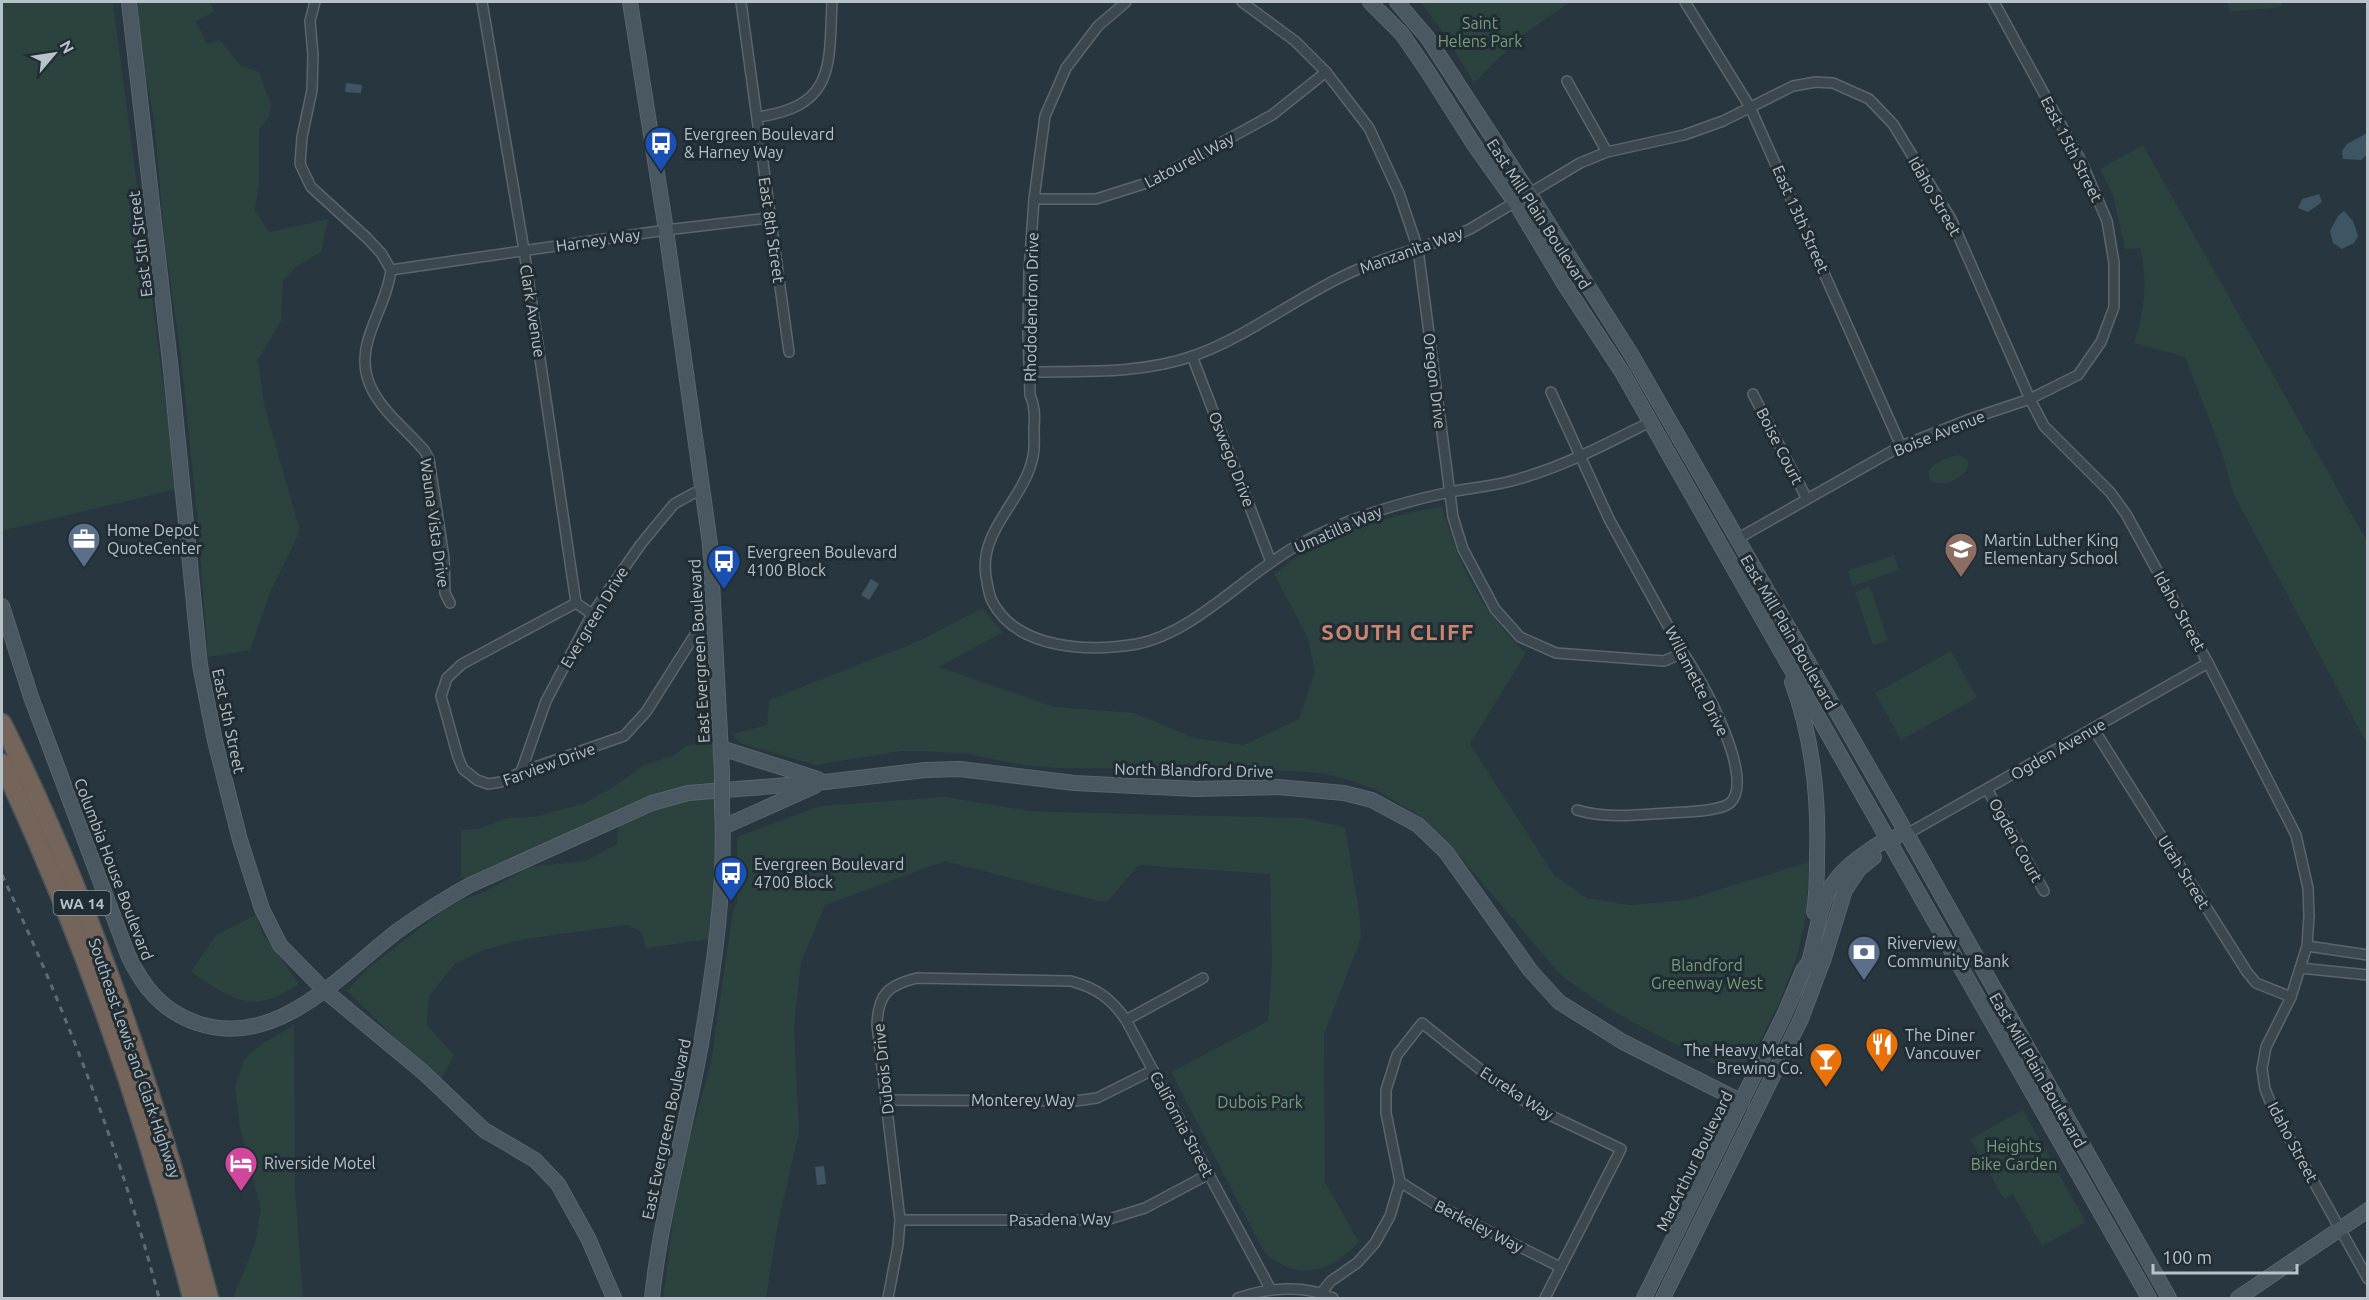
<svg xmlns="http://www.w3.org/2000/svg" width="2369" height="1300" font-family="Ubuntu,sans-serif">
<rect width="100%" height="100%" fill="#28363f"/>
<g fill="#2b423f">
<path d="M2,2H113L177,489L2,531Z"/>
<path d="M138,2H211L214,12L196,21L207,44L220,40L241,66L259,72L271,105L269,117L259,130V185L255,210L269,232L328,219L321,252L297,266L283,281L281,321L258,360L264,404L300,531L270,593L250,650L208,657L197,515L181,357L165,245L154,120L139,42Z"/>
<path d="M1420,2H1570L1521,36L1474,83L1441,29Z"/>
<path d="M2228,2H2281L2282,7L2229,12Z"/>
<path d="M2143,145L2367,541V744L2234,495L2221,450L2185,357L2134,343C2145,311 2148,280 2140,248L2125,249L2113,196L2100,169Z"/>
<path d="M1957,455C1987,461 1950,493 1930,480L1928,472C1935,462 1945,458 1957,455Z"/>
<path d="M1442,506C1458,565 1481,611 1526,653L1470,744L1554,875L1587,898L1630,905L1686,900L1809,862L1806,917L1797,956L1780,1001L1752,1057L1740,1068L1728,1069L1720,1067C1664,1038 1604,1012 1557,971L1451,846L1417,814L1376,790L1355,782L1326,774L1298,771L1057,768L1022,765L967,754L923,751H902L816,765L739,743L732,734L767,725L769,700L919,641L982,608L1003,632L939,667L1054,707L1134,713L1194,738L1244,745L1299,719L1315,671L1308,638L1274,574C1284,567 1294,558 1304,552C1347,527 1394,516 1442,506Z"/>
<path d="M1894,555L1899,570L1853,586L1848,571Z"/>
<path d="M1870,587L1888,640L1873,645L1855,592Z"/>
<path d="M1951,651L1977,698L1901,740L1875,693Z"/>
<path d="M716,742V783L695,788L469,879L461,878V830L479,829L507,818L535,817L585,803L616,785L644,765L675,755L685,746Z"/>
<path d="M719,792L710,939L646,948L641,932L628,925L525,939L481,951L455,964L429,996L427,1025L454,1055L440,1082L347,991L368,968L451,904L484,892L530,867L585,861L617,844L618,825L662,806Z"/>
<path d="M945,797L1031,811L1054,812L1304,818L1345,827L1360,918L1361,938L1324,1034L1325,1182L1359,1242C1329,1273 1299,1283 1264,1252L1171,1072L1268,1021L1272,966L1270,874L1139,865L1106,903L945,861L825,905L801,962L794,1027L799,1132L778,1223L766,1298H663L678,1182L711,1062L733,910L737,902V837L820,806Z"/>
<path d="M256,915L263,934L299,984C251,1016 234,1000 191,972L216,935Z"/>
<path d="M294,1025L295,1190L303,1298H233L255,1243L261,1209L240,1128L235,1087L244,1060L260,1045Z"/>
<path d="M2023,1110L2086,1222L2042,1246L2013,1194L2004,1199L1970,1139Z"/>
</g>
<g fill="#3e5664">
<path d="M346,83L362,85L361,93L345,92Z"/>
<path d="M2367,133V155L2361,160L2343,159L2342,151L2347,144Z"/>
<path d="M2319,194L2322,202L2308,212L2298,208L2302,199Z"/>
<path d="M2344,211L2353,221L2358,236L2354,243L2342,249L2333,243L2330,231L2338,216Z"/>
<path d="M871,579L879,584L869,600L861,595Z"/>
<path d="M824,1166L826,1184L817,1185L815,1167Z"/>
</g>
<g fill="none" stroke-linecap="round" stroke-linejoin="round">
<defs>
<g id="street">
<path d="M315,2L310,21L313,55L312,90L302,137L300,164L311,187L367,238L381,253L391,270C388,295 375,316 368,340C353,391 395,417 424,450L429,459L444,558L445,593L450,603"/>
<path d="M482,2L524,250L576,603L592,614"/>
<path d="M741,2L789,352"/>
<path d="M1126,2L1098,26L1066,68L1045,116L1034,199L1029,272L1028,333L1030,395C1035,406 1035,416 1034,428C1034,437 1035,447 1033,456C1025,501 975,531 987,582C988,588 989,595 992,601C1017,650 1089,652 1137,644C1194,633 1247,573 1298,545C1344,519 1398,503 1450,492C1471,488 1494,486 1515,480C1563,467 1606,444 1650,422"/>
<path d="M1242,2L1295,41L1326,72L1369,128L1399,193L1418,249L1453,517L1463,549L1495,609L1520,637L1556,653L1664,661L1683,653"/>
<path d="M1685,2L1750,107L1901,446"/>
<path d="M1567,81L1607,152"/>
<path d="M758,117C835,106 829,66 832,2"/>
<path d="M1034,199H1096L1150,182L1272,115L1326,72"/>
<path d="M391,270L666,230L769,218"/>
<path d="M1192,356L1271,562"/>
<path d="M1030,372C1085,371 1141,374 1193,356C1250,336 1299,295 1354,271C1392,254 1433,246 1470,229L1580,163L1607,152L1684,135L1723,121L1793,86L1816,82L1833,83L1869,99L1893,124L1951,219L2030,399L2044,426L2110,492L2126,514L2208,663L2296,835L2308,888L2309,916L2307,946L2291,997L2266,1047L2262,1069L2265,1089L2273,1109L2368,1279"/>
<path d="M1551,392L1609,519L1683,653C1700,676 1757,779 1730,803C1719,812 1683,812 1668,813C1638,815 1606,819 1577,810"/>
<path d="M1753,394L1807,499"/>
<path d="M1737,539L1901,446L1967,420L2030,399L2078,375L2101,342L2114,307V263L2107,221L2083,165L1994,2"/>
<path d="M576,603L462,664L447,678L441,696L458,757L463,769L477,780L488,784L501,782L521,772L624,736L646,712L703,622L715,619"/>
<path d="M2093,728L2247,972L2256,983L2291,997"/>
<path d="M521,772L546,701L592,614L641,544L674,504L694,493L703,492"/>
<path d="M1987,789L2044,891"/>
<path d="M1907,834L2208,663"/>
<path d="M2307,946L2368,955"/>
<path d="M2300,968L2368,975"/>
<path d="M1126,1020L1203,978"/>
<path d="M886,1100L1075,1101L1097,1098L1153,1070"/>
<path d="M1400,1182L1435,1204L1560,1267"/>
<path d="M900,1220H1106L1145,1208L1209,1174"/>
<path d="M1321,1293L1331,1281L1357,1263L1375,1243L1390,1216L1400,1182L1386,1113V1090L1397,1055L1422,1023L1501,1086L1537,1109L1621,1149L1545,1298"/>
<path d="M888,1298L898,1245L900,1220L877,1025C878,994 888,985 917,978L1071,981C1096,988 1111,998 1126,1020L1271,1290"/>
<path d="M1238,1298C1267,1288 1304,1284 1333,1298"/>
</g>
<g id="secondary">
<path d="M129,2L171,371L200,665L215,741L240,840L262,909L280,945L324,990L423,1072L484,1130L535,1160L558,1184L588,1238L614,1298"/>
<path d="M630,2L666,230L710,544L722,772"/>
<path d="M1370,2L1402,34L1428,72L1473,143L1515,202L1563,282L1622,372L2149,1298"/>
<path d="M1397,2L1427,37L1529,193L1631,354L1899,820L2169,1298"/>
<path d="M2,606L31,697L128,955C143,987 162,1011 197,1023C275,1050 341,975 396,932C420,915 444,899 470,885L652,803L688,793L825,782L925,770L960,769L1074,783L1196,789L1278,787L1344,793L1372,800L1418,825L1446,852L1530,970L1559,1002L1623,1042L1742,1102"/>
<path d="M1792,682C1813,739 1819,796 1817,856C1817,874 1817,893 1814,912"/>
<path d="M721,748L818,779"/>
<path d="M723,827L815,786"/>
<path d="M652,1298C661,1212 686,1129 701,1044C714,967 726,886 722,808"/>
<path d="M1644,1298L1785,1013L1803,970L1809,962C1823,912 1817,886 1864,854C1874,847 1884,839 1896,837"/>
<path d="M1663,1298L1801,1019L1824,958L1845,890L1859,869L1874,857"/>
<path d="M2238,1298L2368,1210"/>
</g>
<g id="highway">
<path d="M2,723C93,906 157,1101 209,1298"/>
<path d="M2,763C82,934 145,1115 192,1298"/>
</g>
</defs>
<use href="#street" stroke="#5a656c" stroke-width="12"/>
<use href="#secondary" stroke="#5a656c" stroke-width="16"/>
<use href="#highway" stroke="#475259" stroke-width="21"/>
<use href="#street" stroke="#3c484f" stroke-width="9"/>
<use href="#secondary" stroke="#4a5861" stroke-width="14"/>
<use href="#highway" stroke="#74645a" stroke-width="18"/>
<path stroke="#5e6d75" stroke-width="3" stroke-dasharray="6 6" stroke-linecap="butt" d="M2,875C66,1011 121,1153 159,1298"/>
<defs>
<path id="secondary-bridge" d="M722,772V808"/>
</defs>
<use href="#secondary-bridge" stroke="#5a656c" stroke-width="16" stroke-linecap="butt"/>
<use href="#secondary-bridge" stroke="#4a5861" stroke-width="14"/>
</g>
<defs>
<symbol id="bus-pin" viewBox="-11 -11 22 30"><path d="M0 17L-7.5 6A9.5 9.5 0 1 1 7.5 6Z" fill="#1a4fb4" stroke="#212d34"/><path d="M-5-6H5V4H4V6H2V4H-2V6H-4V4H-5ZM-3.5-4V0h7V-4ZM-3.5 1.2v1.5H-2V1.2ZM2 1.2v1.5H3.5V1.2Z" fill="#fff"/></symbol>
<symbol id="office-pin" viewBox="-11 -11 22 30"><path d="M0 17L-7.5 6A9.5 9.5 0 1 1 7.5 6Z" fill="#5c6f8a" stroke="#212d34"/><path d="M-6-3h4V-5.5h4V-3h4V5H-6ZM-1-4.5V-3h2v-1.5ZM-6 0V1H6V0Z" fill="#fff"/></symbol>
<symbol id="school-pin" viewBox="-11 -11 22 30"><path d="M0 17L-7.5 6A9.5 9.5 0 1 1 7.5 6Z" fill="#8d6e63" stroke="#212d34"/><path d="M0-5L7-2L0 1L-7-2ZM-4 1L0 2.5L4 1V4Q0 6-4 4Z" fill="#fff"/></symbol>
<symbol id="bank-pin" viewBox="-11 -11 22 30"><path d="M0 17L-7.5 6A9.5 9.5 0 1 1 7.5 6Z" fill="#5c6f8a" stroke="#212d34"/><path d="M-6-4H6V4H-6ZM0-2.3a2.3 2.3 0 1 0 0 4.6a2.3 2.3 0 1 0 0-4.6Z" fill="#fff"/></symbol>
<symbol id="restaurant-pin" viewBox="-11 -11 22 30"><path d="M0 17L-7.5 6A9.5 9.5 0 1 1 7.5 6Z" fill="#e8710a" stroke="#212d34"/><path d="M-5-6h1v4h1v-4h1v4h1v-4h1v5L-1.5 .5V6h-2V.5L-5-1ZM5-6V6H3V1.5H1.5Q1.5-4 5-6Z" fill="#fff"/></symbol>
<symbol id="bar-pin" viewBox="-11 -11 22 30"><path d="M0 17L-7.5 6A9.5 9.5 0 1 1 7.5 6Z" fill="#e8710a" stroke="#212d34"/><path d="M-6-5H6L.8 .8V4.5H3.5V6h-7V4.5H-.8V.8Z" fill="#fff"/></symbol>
<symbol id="hotel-pin" viewBox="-11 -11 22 30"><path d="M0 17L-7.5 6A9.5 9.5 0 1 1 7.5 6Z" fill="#d1479c" stroke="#212d34"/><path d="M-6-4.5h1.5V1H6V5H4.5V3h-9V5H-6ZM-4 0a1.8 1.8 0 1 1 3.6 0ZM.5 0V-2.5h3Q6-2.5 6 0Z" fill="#fff"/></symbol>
</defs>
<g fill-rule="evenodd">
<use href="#bus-pin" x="642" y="124" width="38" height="52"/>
<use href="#office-pin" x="65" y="520" width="38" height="52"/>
<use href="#school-pin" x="1942" y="530" width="38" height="52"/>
<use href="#bus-pin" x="705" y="542" width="38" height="52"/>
<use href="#bus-pin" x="712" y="854" width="38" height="52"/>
<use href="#bank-pin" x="1845" y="933" width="38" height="52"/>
<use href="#restaurant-pin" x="1863" y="1025" width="38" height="52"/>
<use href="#bar-pin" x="1807" y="1040" width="38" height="52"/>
<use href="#hotel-pin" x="222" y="1144" width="38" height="52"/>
</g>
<g text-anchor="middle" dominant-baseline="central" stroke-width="6" stroke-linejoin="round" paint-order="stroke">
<rect fill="#212d34" stroke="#8b959c" stroke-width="1.5" x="53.5" y="891" width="57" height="24" rx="4.5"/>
<g font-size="15" font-weight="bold" fill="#b8c2c9">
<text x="82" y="903">WA 14</text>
</g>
<g font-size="16" fill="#799d79" stroke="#212d34">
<text x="1480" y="23">Saint<tspan x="1480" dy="18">Helens Park</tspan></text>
<text x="1707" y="965">Blandford<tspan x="1707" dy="18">Greenway West</tspan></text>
<text x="1260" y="1102">Dubois Park</text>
<text x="2014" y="1146">Heights<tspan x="2014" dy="18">Bike Garden</tspan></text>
</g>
<g font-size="16" fill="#b8c2c9" stroke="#212d34" text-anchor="start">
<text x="684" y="134">Evergreen Boulevard<tspan x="684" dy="18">&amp; Harney Way</tspan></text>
<text x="107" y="530">Home Depot<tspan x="107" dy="18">QuoteCenter</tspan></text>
<text x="1984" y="540">Martin Luther King<tspan x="1984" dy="18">Elementary School</tspan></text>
<text x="747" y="552">Evergreen Boulevard<tspan x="747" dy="18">4100 Block</tspan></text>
<text x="754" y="864">Evergreen Boulevard<tspan x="754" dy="18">4700 Block</tspan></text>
<text x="1887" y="943">Riverview<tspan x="1887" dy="18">Community Bank</tspan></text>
<text x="1905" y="1035">The Diner<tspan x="1905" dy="18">Vancouver</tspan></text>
<text x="1803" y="1050" text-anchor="end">The Heavy Metal<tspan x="1803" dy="18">Brewing Co.</tspan></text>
<text x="264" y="1163">Riverside Motel</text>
</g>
<g font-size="16" fill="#b8c2c9" stroke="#212d34">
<text transform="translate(2072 149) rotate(63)">East 15th Street</text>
<text transform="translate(1189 160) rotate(-28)">Latourell Way</text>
<text transform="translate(1935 196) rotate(60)">Idaho Street</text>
<text transform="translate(1539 214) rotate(57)">East Mill Plain Boulevard</text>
<text transform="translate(1801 219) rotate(66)">East 13th Street</text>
<text transform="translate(772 230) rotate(82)">East 8th Street</text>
<text transform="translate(598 240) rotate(-8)">Harney Way</text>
<text transform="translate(140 244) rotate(-97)">East 5th Street</text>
<text transform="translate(1411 250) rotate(-20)">Manzanita Way</text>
<text transform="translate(1031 307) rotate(-89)">Rhododendron Drive</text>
<text transform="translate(533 311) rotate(81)">Clark Avenue</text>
<text transform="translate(1435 381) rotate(83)">Oregon Drive</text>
<text transform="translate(1939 433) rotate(-22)">Boise Avenue</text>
<text transform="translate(1780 446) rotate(63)">Boise Court</text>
<text transform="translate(1232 459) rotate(69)">Oswego Drive</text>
<text transform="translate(435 523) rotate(82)">Wauna Vista Drive</text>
<text transform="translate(1338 529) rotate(-24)">Umatilla Way</text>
<text transform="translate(2180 611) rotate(61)">Idaho Street</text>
<text transform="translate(594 617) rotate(-59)">Evergreen Drive</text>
<text transform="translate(1789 632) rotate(60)">East Mill Plain Boulevard</text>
<text transform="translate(699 651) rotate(-93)">East Evergreen Boulevard</text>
<text transform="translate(1697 681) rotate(63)">Willamette Drive</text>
<text transform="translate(229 721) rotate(78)">East 5th Street</text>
<text transform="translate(2058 749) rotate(-30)">Ogden Avenue</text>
<text transform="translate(549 764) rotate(-20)">Farview Drive</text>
<text transform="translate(1194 770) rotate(1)">North Blandford Drive</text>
<text transform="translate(2016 840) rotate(61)">Ogden Court</text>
<text transform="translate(114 869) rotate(69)">Columbia House Boulevard</text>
<text transform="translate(2184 872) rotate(58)">Utah Street</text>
<text transform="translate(135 1058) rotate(71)">Southeast Lewis and Clark Highway</text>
<text transform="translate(883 1069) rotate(-96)">Dubois Drive</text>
<text transform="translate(2038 1070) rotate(60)">East Mill Plain Boulevard</text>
<text transform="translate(1517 1093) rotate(33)">Eureka Way</text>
<text x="1023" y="1100">Monterey Way</text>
<text transform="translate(1182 1124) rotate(62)">California Street</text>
<text transform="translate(666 1129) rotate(-78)">East Evergreen Boulevard</text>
<text transform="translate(2293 1142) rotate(62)">Idaho Street</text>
<text transform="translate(1694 1161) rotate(-64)">MacArthur Boulevard</text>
<text transform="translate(1060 1219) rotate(-1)">Pasadena Way</text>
<text transform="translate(1479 1226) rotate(27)">Berkeley Way</text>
</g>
<g font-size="22" font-weight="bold" letter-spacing="1.5" fill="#cd8570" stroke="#212d34">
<text x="1398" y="631">SOUTH CLIFF</text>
</g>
</g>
<rect width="2369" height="1300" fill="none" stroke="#b8c2c9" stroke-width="6"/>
<g transform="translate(54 54) rotate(61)" stroke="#212d34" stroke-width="4.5" paint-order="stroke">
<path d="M0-4.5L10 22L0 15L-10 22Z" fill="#b8c2c9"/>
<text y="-9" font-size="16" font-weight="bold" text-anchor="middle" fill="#b8c2c9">N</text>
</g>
<path d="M2153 1264v9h144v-9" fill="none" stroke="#b8c2c9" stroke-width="3"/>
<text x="2162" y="1264" font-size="18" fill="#b8c2c9" stroke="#212d34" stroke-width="4.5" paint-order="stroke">100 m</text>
</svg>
